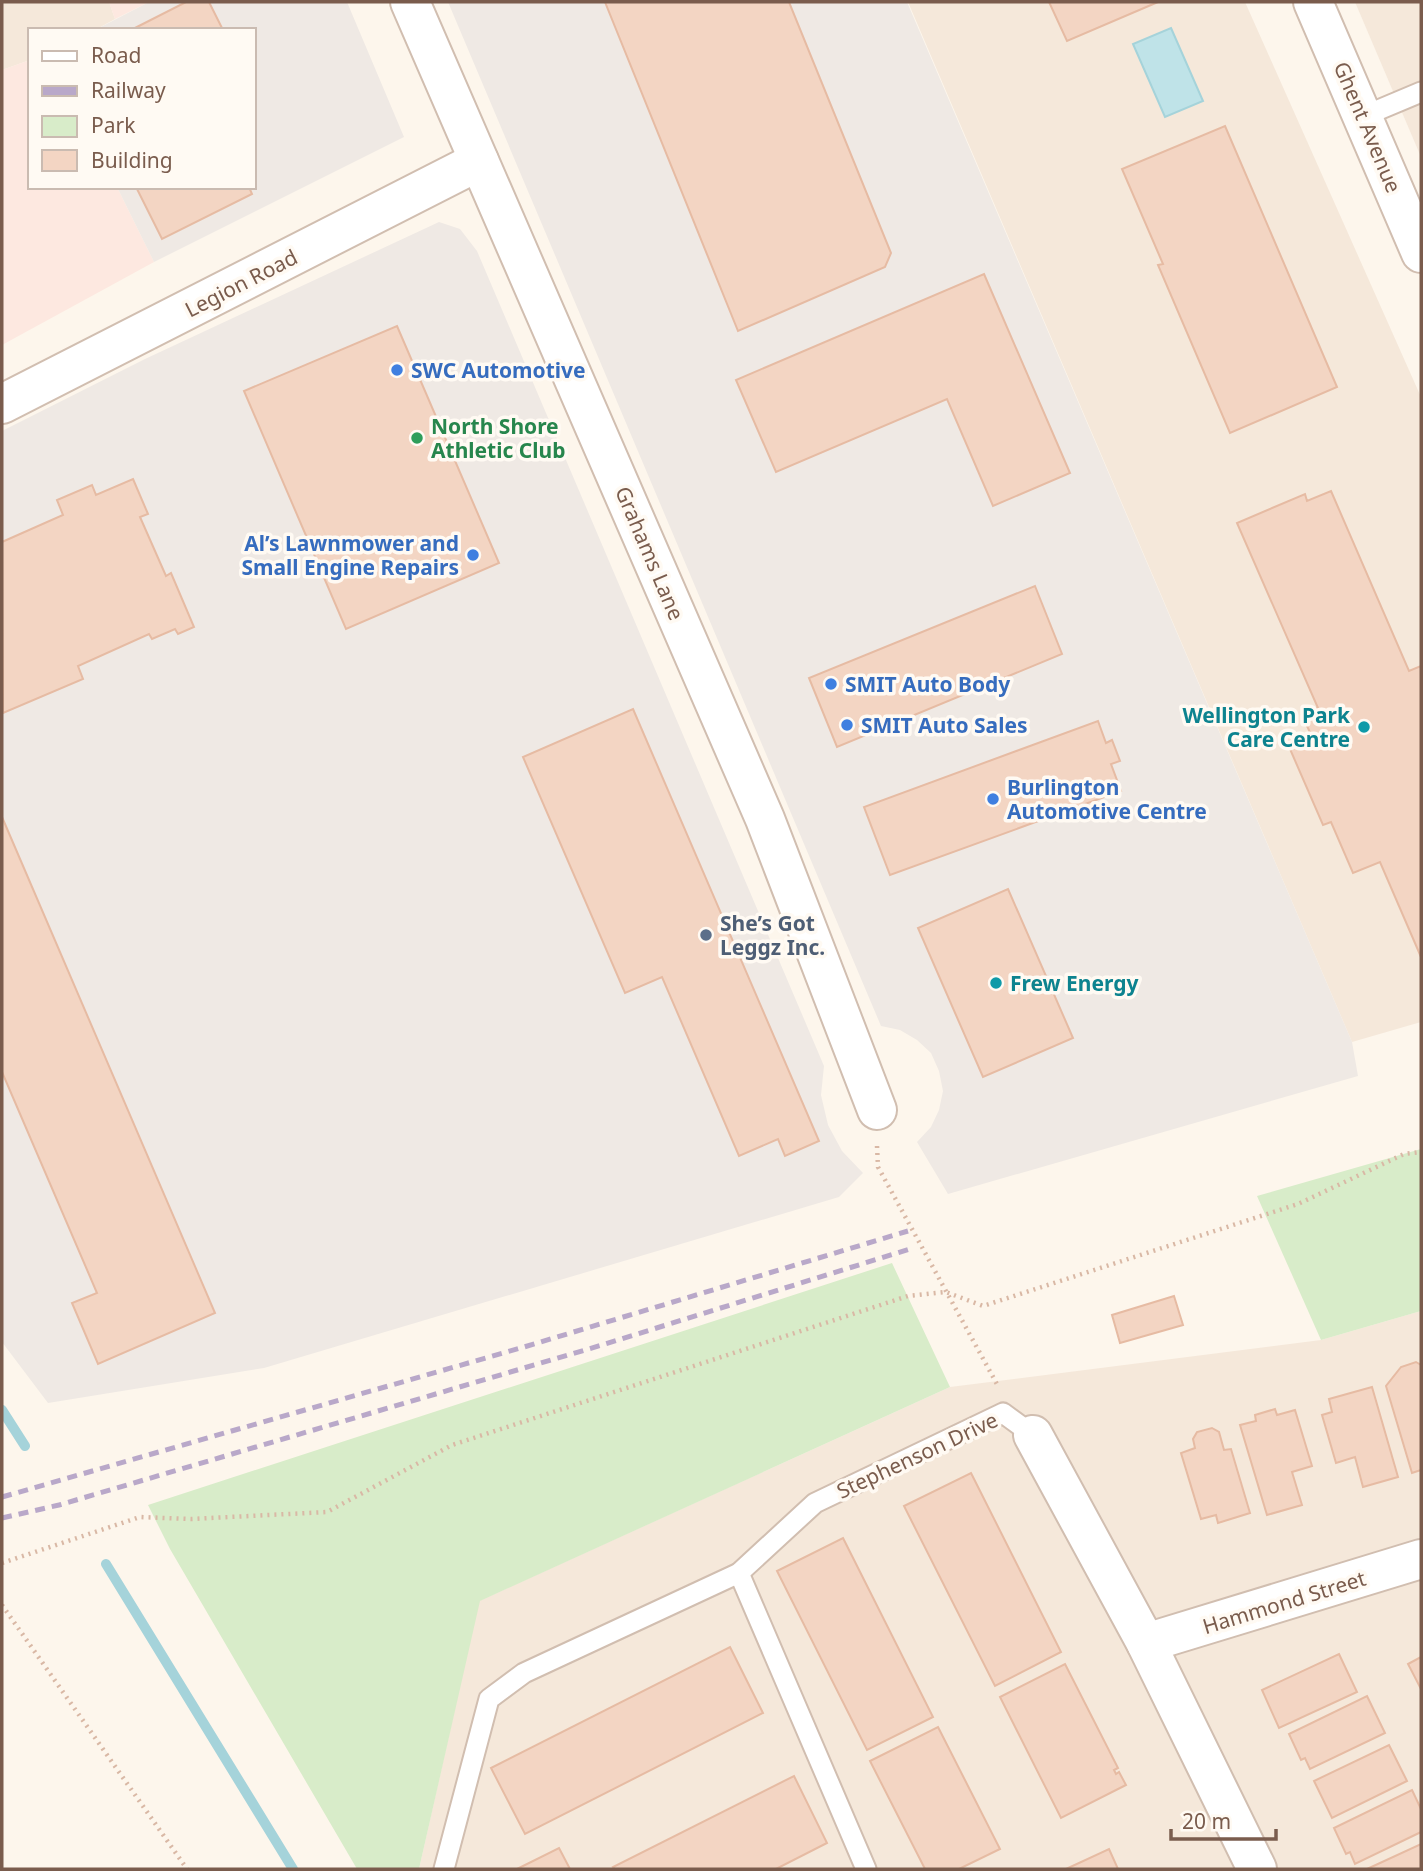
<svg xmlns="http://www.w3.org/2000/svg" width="1423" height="1871" font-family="'Noto Sans',sans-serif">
<rect width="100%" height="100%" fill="#fdf6ec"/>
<g fill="#f5e8da">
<path d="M2,2H109L115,19L95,30H30V60L2,70Z"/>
<path d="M908,2H1245L1421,397V1022L1352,1042Z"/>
<path d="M1355,2H1421V157Z"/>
<path d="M1421,1311V1869H419L479,1601L950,1387L1321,1340Z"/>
</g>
<g fill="#fde8e0">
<path d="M109,2H149L115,19Z"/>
<path d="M30,60V187H117L154,262L2,345V70Z"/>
</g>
<g fill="#efe9e4">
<path d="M149,2H347L404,137L154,262L117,187H254V30H95Z"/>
<path d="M448,2H907L1352,1042L1358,1076L948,1194L917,1142L931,1127L939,1110L943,1091L939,1071L931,1053L917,1040L900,1030L881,1026Z"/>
<path d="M439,222L460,229L477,251L824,1066L821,1095L828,1125L842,1151L863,1173L839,1197L264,1368L48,1403L2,1342V431L145,359Z"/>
</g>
<g fill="#d8ecc9">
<path d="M1421,1149V1311L1321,1340L1257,1196Z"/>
<path d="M892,1263L950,1387L480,1601L419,1869H357L170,1549L148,1505Z"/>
</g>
<path fill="#bfe3e8" stroke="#a5d3da" stroke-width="2" d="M1171,28L1203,101L1165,117L1133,44Z"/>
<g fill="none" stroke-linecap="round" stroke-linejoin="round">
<g stroke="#a5d3da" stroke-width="10">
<path d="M2,1410L25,1446"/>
<path d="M106,1564L293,1869"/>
</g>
</g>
<g fill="#f3d5c3" stroke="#e6bba3" stroke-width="2">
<path d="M186,2H209L223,30H131Z"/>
<path d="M605,2H789L891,253L885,267L738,331Z"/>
<path d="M1049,2H1158L1067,41Z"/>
<path d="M1225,126L1337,387L1230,433L1158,265L1163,264L1122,169Z"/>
<path d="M136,187H249L252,194L162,239Z"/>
<path d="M984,274L1070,473L993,506L947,399L776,472L736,380Z"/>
<path d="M397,326L499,563L346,629L244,391Z"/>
<path d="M133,479L148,514L140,517L166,576L171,573L194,627L178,634L175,629L152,639L149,634L78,666L83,679L3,713L2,542L63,515L57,500L92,485L96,495Z"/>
<path d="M1331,491L1409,671L1421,666V957L1380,862L1353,873L1331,822L1323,825L1290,749L1313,739L1302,715L1318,708L1237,523L1305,494L1307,501Z"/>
<path d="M1035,586L1062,654L837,747L809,678Z"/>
<path d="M633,709L819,1141L785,1156L778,1139L739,1156L662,977L625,993L523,757Z"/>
<path d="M1098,721L1106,743L1112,740L1120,761L1111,764L1121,791L890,875L864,807Z"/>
<path d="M2,817L215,1313L98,1364L72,1303L97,1293L2,1072Z"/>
<path d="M1008,889L1073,1038L983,1077L918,928Z"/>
<path d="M1174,1296L1183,1325L1120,1343L1112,1315Z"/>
<path d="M1416,1362L1421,1365V1470L1412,1473L1386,1386L1401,1367Z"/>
<path d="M1372,1387L1398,1477L1363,1487L1355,1457L1336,1463L1322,1415L1332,1412L1329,1399Z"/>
<path d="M1275,1409L1277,1415L1295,1410L1312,1466L1292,1472L1302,1505L1267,1515L1240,1425L1256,1421L1255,1415Z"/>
<path d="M1212,1428L1219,1432L1224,1450L1231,1449L1250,1513L1218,1523L1216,1515L1201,1519L1181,1453L1195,1448L1193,1439L1197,1432Z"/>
<path d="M971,1473L1061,1652L995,1686L904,1506Z"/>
<path d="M843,1538L933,1717L867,1750L777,1571Z"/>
<path d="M730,1647L763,1713L525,1834L491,1768Z"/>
<path d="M1339,1654L1357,1692L1279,1728L1262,1690Z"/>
<path d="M1421,1657V1689L1408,1664Z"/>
<path d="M1065,1664L1118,1768L1114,1770L1116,1774L1119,1772L1126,1785L1061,1818L1000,1697Z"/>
<path d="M1367,1696L1385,1733L1310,1769L1305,1758L1301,1760L1289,1734Z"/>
<path d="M938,1727L1000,1849L959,1869H925L870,1761Z"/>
<path d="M1389,1745L1407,1781L1332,1818L1314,1781Z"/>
<path d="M794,1776L827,1843L776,1869H615L613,1867Z"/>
<path d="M1412,1790L1421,1809V1832L1355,1864L1350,1852L1346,1854L1334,1828Z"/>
<path d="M1421,1844V1869H1367Z"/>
<path d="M559,1848L570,1869H517Z"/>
<path d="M1109,1849L1118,1869H1066Z"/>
</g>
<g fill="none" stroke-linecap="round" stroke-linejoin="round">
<defs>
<g id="service">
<path d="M1364,116L1421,92"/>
<path d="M739,1573L866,1869"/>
<path d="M444,1869L489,1699L524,1673L739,1573L815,1503L1003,1413L1033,1435"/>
</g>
<g id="minor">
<path d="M410,2L765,819L877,1110"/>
<path d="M1313,2L1421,253"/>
<path d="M2,404L479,161"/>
<path d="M1033,1435L1146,1643L1257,1869"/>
<path d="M1146,1643L1421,1559"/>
</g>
</defs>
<use href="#service" stroke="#d1beb0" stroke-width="23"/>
<use href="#minor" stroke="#d1beb0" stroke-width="42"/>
<g stroke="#d9b8a5" stroke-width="4.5" stroke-dasharray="2 5" stroke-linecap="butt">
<path d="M877,1146L878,1167L998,1386"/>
<path d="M2,1563L140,1517L191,1519L327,1512L452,1445L908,1296L946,1292L983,1306L1298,1204L1404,1154L1421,1152"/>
<path d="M2,1605L187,1869"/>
</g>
<use href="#service" stroke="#fff" stroke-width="19"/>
<use href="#minor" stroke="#fff" stroke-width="38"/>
<g stroke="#b9a8c9" stroke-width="5" stroke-dasharray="10 7" stroke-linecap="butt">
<path d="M2,1497L524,1347L908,1231"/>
<path d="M2,1518L59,1505L602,1345L913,1248"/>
</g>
</g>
<g fill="#3f7fe0" stroke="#fffaf3" stroke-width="2.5">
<circle cx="397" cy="370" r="7"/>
<circle cx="473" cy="555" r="7"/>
<circle cx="831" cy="684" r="7"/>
<circle cx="847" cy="725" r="7"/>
<circle cx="993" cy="799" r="7"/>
</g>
<circle fill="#2e9e5b" stroke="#fffaf3" stroke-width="2.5" cx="417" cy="438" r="7"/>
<g fill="#0f9aa8" stroke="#fffaf3" stroke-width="2.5">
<circle cx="1364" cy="727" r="7"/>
<circle cx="996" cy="983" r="7"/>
</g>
<circle fill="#5c6f8a" stroke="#fffaf3" stroke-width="2.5" cx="706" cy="935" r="7"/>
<g text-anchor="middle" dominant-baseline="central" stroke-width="7" stroke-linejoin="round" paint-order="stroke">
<g font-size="21" fill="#7a5c4d" stroke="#fffaf3">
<text transform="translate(1368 127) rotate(67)">Ghent Avenue</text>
<text transform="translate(241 283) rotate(-27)">Legion Road</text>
<text transform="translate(650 553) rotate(67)">Grahams Lane</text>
<text transform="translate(917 1455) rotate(-25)">Stephenson Drive</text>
<text transform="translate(1284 1602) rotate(-17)">Hammond Street</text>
</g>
<g font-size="21" font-weight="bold" fill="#366cbe" stroke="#fffaf3" text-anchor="start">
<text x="411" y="370">SWC Automotive</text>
<text x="459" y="543" text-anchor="end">Al’s Lawnmower and<tspan x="459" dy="24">Small Engine Repairs</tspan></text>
<text x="845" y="684">SMIT Auto Body</text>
<text x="861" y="725">SMIT Auto Sales</text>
<text x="1007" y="787">Burlington<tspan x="1007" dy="24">Automotive Centre</tspan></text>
</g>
<g font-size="21" font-weight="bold" fill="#27864d" stroke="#fffaf3" text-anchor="start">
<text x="431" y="426">North Shore<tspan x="431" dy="24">Athletic Club</tspan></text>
</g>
<g font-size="21" font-weight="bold" fill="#0d838f" stroke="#fffaf3" text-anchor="end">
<text x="1350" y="715">Wellington Park<tspan x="1350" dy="24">Care Centre</tspan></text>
<text x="1010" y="983" text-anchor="start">Frew Energy</text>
</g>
<g font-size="21" font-weight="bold" fill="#4e5e75" stroke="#fffaf3" text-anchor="start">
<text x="720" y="923">She’s Got<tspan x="720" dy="24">Leggz Inc.</tspan></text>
</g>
</g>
<rect width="1423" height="1871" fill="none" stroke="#7a5c4d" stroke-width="7"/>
<rect x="28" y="28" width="228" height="161" fill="#fffaf3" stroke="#cabbb1" stroke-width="2"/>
<rect x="42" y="51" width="35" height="10" fill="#ffffff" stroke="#cabbb1" stroke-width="2"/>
<text x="91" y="63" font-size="21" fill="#7a5c4d">Road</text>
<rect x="42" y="86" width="35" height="10" fill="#b9a8c9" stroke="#cabbb1" stroke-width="2"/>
<text x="91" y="98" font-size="21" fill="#7a5c4d">Railway</text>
<rect x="42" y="116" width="35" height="21" fill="#d8ecc9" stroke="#cabbb1" stroke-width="2"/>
<text x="91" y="133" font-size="21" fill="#7a5c4d">Park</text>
<rect x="42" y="150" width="35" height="21" fill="#f3d5c3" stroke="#cabbb1" stroke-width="2"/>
<text x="91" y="168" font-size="21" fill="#7a5c4d">Building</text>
<path d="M1171 1829v10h105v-10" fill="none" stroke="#7a5c4d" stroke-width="3.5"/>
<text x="1182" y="1829" font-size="21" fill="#7a5c4d" stroke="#fffaf3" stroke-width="5" paint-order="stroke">20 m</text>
</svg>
